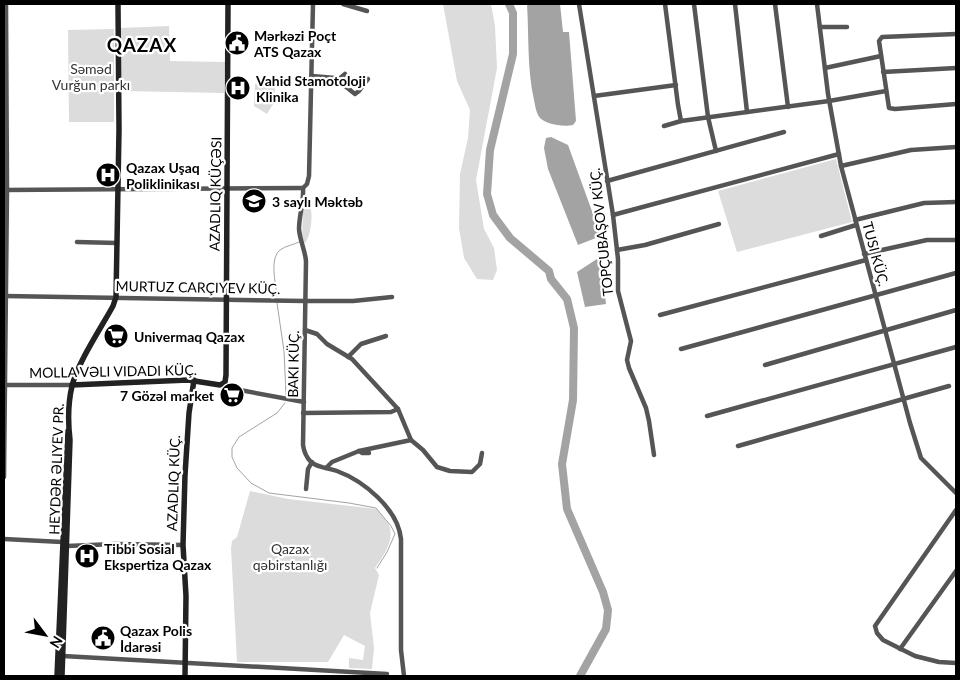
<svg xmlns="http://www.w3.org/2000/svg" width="960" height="680" font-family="Lato,sans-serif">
<rect width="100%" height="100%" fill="#fff"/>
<g fill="#dcdcdc">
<path d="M443,4H491L495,26L497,68L476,180L484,229L494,248L497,270L493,280L477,279L464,258L459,228L460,174L468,138L470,110L457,81Z"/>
<path d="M169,26L170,61L225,62L224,93L121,91L120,28Z"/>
<path d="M114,29V122H69L68,30Z"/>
<path d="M255,84H275V101L267,114L254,106Z"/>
<path d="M836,159L852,222L737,252L718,191Z"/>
<path d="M309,204C314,212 311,236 305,243L302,240L303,208L306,205Z"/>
<path d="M250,491L288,499L377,509C380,514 387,520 389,525C395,541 383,556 375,568L379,575L370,613L374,648L372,669L349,668V658L363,660L365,646L344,635L328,662H237L231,548L232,541L237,537Z"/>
</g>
<g fill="#a3a3a3">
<path d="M527,4H560L563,32H569L576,121L573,125C564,127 543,125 538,115C536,111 535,105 534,100C527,69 529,35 527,4Z"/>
<path d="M551,137L568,145L601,236L578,245L548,169L544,148L546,138Z"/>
<path d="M600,257L606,304L585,307L577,272Z"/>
</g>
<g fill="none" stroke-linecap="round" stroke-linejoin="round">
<g stroke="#a3a3a3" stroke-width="1">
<path d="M277,296C276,284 269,259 280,250C285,246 293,245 299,242"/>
<path d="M277,303L284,351L286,395"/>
<path d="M285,403L277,413L239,437L232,448V457L237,468L251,483L269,493L349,503L376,508L391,526L395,534L387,552L377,568"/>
</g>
<path stroke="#a3a3a3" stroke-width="8" d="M509,4L513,13V54L490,150L487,194L493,215L510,238L549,271L551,279L567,299L574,328L573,400L562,464L567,509L603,592L608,610L606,629L580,676"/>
<g stroke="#555" stroke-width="4.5">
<path d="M313,4L309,176L307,184L303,188C304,202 299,215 299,229C300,241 305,250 306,261L303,445C304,452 306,457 311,462C318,468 329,468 337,471C364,481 398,509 401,539V650L404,676"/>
<path d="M343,4L367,11"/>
<path d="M579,4L613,215L618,259V291L631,341L627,360L629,368L646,408L649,421L654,455"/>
<path d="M665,4L678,105L681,121"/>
<path d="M694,4L708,117L716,151"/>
<path d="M735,4L747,112"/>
<path d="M775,4L788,107"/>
<path d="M817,4L828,94L841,166L910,423L921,458L956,493"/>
<path d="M820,27H847"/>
<path d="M956,34L882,37L879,41L889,108L895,109L956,104"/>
<path d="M825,68L881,56"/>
<path d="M883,72L956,68"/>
<path d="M312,76L335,78L355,94L359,91L368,79"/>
<path d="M338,80L345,74"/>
<path d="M594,96L676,85"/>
<path d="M664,126L681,121L829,101L886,91"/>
<path d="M841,166L911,150L956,147"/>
<path d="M607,181L784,132"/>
<path d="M4,190L303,188"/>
<path d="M613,215L839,154"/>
<path d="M855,220L924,203L956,202"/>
<path d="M821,236L856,225"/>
<path d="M77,242L117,243"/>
<path d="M617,250L645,245L719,224"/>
<path d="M864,254L927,240H956"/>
<path d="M5,296L305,301H353L392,297"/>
<path d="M660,315L866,260"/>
<path d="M305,330L317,334L327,344L352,359L398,409"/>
<path d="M681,349L956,273"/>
<path d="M348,357L361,344L386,336"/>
<path d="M765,365L956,310"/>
<path d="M223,384L229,388L304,402"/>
<path d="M4,385H72"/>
<path d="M303,413L391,412L398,409L411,440L359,451L332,462L326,468"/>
<path d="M707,416L956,347"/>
<path d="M411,440L423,450L437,467L450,471L472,472L480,464L482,453"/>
<path d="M738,446L949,386"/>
<path d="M359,451L362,453H369"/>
<path d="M4,477L7,190L6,4"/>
<path d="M306,489L308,469L312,462"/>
<path d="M956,510L875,626L877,633L883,640L915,656L939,662L956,663"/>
<path d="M4,539L62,542"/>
<path d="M67,546L115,544L183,545"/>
<path d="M900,649L956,571"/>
<path d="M63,656L387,674"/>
</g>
<g stroke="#222" stroke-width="5.5">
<path d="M72,385L188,380L220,385L225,382L226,375L228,4"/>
<path d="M57,676L68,431"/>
<path d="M62,676L70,440C68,423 68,403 72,386C78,362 101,328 113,306L116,297L119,130L118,4"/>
<path d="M185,676L186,596L183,545L185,475L189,413L194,380"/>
</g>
</g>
<defs>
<symbol id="civic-disc" viewBox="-11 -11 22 22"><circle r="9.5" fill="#000" stroke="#fff"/><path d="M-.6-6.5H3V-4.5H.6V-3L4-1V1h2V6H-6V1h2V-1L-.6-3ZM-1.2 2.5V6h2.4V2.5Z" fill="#fff"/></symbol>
<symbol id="hospital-disc" viewBox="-11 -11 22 22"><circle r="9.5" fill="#000" stroke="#fff"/><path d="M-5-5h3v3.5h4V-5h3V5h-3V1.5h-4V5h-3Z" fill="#fff"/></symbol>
<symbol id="school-disc" viewBox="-11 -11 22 22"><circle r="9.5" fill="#000" stroke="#fff"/><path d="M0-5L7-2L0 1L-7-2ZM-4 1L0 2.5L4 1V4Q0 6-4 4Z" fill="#fff"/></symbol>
<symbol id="supermarket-disc" viewBox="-11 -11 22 22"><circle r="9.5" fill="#000" stroke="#fff"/><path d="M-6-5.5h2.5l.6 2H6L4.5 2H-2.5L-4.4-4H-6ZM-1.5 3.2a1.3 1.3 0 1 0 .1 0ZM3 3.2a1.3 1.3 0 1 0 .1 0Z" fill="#fff"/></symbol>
</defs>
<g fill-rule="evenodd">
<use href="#civic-disc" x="223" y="29" width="28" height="28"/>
<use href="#hospital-disc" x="224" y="74" width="28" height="28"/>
<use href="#hospital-disc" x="94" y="161" width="28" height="28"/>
<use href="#school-disc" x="240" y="187" width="28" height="28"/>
<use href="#supermarket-disc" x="102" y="322" width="28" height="28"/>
<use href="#supermarket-disc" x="218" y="381" width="28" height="28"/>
<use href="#hospital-disc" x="73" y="542" width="28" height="28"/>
<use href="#civic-disc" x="89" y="624" width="28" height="28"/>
</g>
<g text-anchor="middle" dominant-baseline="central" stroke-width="4.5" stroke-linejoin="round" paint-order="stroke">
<g font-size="14" font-weight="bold" fill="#000" stroke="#fff" text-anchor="start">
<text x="254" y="35">Mərkəzi Poçt<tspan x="254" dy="16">ATS Qazax</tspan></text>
<text x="256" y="80">Vahid Stamotoloji<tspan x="256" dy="16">Klinika</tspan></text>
<text x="126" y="167">Qazax Uşaq<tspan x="126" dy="16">Poliklinikası</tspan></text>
<text x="272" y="201">3 saylı Məktəb</text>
<text x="134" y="336">Univermaq Qazax</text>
<text x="214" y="395" text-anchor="end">7 Gözəl market</text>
<text x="104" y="548">Tibbi Sosial<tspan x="104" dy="16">Ekspertiza Qazax</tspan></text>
<text x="120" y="630">Qazax Polis<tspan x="120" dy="16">İdarəsi</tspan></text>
</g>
<g font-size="14" fill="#333" stroke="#fff">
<text x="91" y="68">Səməd<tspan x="91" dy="16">Vurğun parkı</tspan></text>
<text x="290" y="548">Qazax<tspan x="290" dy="16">qəbirstanlığı</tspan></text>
</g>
<g font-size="14" fill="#000" stroke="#fff">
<text transform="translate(215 194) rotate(-89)">AZADLIQ KÜÇƏSI</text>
<text transform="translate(601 232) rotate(-96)">TOPÇUBAŞOV KÜÇ.</text>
<text transform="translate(876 254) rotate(75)">TUSI KÜÇ.</text>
<text transform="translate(198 287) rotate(1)">MURTUZ CARÇIYEV KÜÇ.</text>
<text transform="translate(293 364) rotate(-89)">BAKI KÜÇ.</text>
<text transform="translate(113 371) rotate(-1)">MOLLA VƏLI VIDADI KÜÇ.</text>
<text transform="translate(56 469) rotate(-88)">HEYDƏR ƏLIYEV PR.</text>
<text transform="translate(173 483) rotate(-88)">AZADLIQ KÜÇ.</text>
</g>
<g font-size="19" font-weight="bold" letter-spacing="1" fill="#000" stroke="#fff">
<text x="142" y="44">QAZAX</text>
</g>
</g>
<rect width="960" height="680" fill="none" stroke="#000000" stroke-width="10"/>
<g transform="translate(45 635) rotate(122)" stroke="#ffffff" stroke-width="4" paint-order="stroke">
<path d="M0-4L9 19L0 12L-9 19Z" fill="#000000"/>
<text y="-8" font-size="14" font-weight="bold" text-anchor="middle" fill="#000000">N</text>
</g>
</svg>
